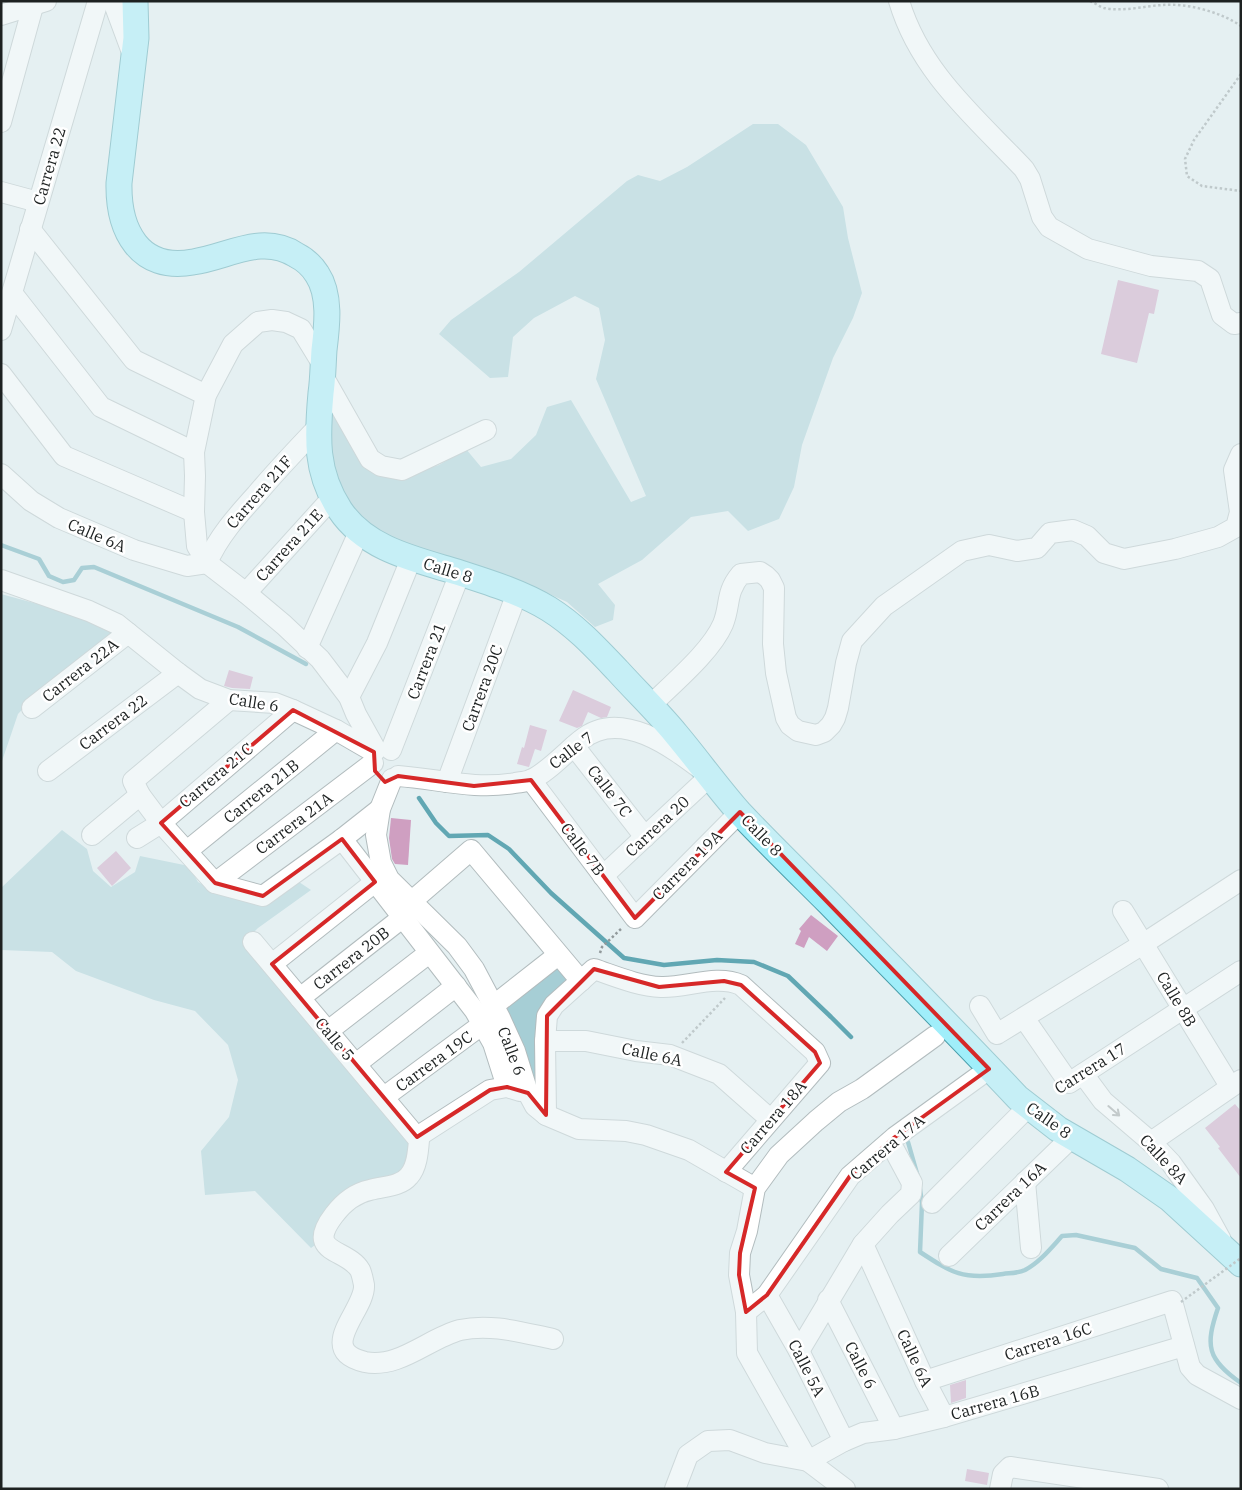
<svg xmlns="http://www.w3.org/2000/svg" width="1242" height="1490" font-family="'IBM Plex Serif',serif">
<rect width="100%" height="100%" fill="#e5f0f2"/>
<g fill="#a6ced5">
<path d="M753,124H778L806,145L843,207L848,238L862,293L853,318L833,358L802,445L794,487L779,519L748,531L728,511L691,517L642,560L598,584L615,605L613,620L595,627L567,602L516,579L454,563L367,530L347,503L332,473L328,397L398,478L439,465L466,449L481,467L511,459L536,435L547,407L571,400L631,502L646,496L596,379L605,340L599,308L575,296L534,318L513,337L508,377L490,378L439,334L451,320L519,272L627,181L638,175L660,181L687,167Z"/>
<path d="M1,594L45,606L115,631L35,696L18,714L1,764Z"/>
<path d="M62,830L87,849L93,871L111,887L135,872L140,856L189,866L198,882L220,894L299,882L311,890L258,928L244,942L410,1142L422,1168L356,1202L330,1234L311,1248L255,1191L205,1195L201,1151L229,1117L238,1080L228,1045L195,1011L154,1000L76,971L52,952L1,950V888Z"/>
<path d="M563,950L580,974L549,1005L542,1091L508,1038L507,994Z"/>
</g>
<g fill="none" stroke-linecap="round" stroke-linejoin="round">
<g stroke="#61a7b3" stroke-width="4.5">
<path d="M1,545L39,559L49,576L63,582L74,580L82,568L94,567L238,627L306,664"/>
<path d="M419,798L436,823L449,836L488,835L509,849L551,893L624,958L664,965L717,960L754,962L788,976L831,1017L851,1037"/>
<path d="M908,1142L918,1177"/>
<path d="M920,1189L922,1203L920,1252C952,1273 963,1280 1003,1274C1010,1273 1019,1273 1025,1270C1040,1262 1051,1248 1062,1236L1076,1235L1135,1248L1161,1269L1197,1278L1218,1308C1205,1346 1207,1359 1241,1383"/>
</g>
</g>
<g fill="#cf9fc1">
<path d="M1118,280L1159,290L1154,314L1149,313L1137,363L1101,354Z"/>
<path d="M229,670L253,677L250,689L232,688L224,686Z"/>
<path d="M573,690L611,707L607,717L601,718L588,712L582,726L577,728L559,721Z"/>
<path d="M530,725L547,730L541,751L535,749L529,767L517,764L522,747L524,748Z"/>
<path d="M391,818L411,820L408,865L395,864L392,859L389,838Z"/>
<path d="M116,851L131,868L112,886L97,868Z"/>
<path d="M811,915L838,936L827,951L809,937L804,948L795,944L801,931L799,929Z"/>
<path d="M1235,1104L1241,1111V1178L1218,1148L1220,1147L1205,1128Z"/>
<path d="M966,1380V1398L951,1403L950,1385Z"/>
<path d="M967,1469L989,1473L987,1485L965,1481Z"/>
</g>
<g fill="none" stroke-linecap="round" stroke-linejoin="round">
<defs>
<g id="minor">
<path d="M113,1L133,55"/>
<path d="M899,1C920,72 975,117 1024,169L1030,179L1042,217L1049,227L1088,249L1151,266L1198,271L1210,279L1222,315L1234,324L1241,323"/>
<path d="M1,15L46,1"/>
<path d="M1,122L33,6"/>
<path d="M1,192L38,202"/>
<path d="M30,229L134,360L206,395"/>
<path d="M12,293L101,407L194,452"/>
<path d="M1,330L98,1"/>
<path d="M323,365L301,329L286,322L272,320L258,322L233,344L206,395L194,452L195,476L194,512L197,546L207,563L246,593L284,625L320,659L349,697L356,714L376,750"/>
<path d="M1,374L64,456L194,512"/>
<path d="M323,376L370,459L381,466L402,470L486,430"/>
<path d="M1,474L31,501L59,518L134,550L187,566L207,563"/>
<path d="M207,563C218,537 237,516 256,495C276,471 297,449 319,426"/>
<path d="M1,580L89,611L117,624L178,673L200,689L229,700L275,703L293,710L336,730L374,752"/>
<path d="M246,593L333,497"/>
<path d="M307,648L359,532"/>
<path d="M349,697L377,643L411,559"/>
<path d="M229,700L133,781L140,795L161,823L215,883L263,896L342,839L380,809"/>
<path d="M650,706C672,684 711,652 723,624C731,604 725,593 741,574L760,572L766,576L770,580L774,588L773,644L776,673L786,718L790,725L798,731L816,735L824,732L831,725L835,718L838,708L846,663L852,641L884,606L962,551L989,545L1017,551L1037,548L1050,533L1073,530L1087,536L1104,553L1124,559L1175,549L1218,537L1236,527L1240,512L1234,470L1241,454"/>
<path d="M32,708L128,633"/>
<path d="M574,746L645,837"/>
<path d="M391,750L460,573"/>
<path d="M48,771L178,673"/>
<path d="M398,776C439,779 474,790 515,783C520,782 526,782 530,780C545,775 568,750 581,740C622,706 677,751 710,776L603,876"/>
<path d="M392,779L380,809L376,835L381,863L389,879L457,946L474,969L500,1018L515,1051L528,1093L535,1106L546,1115L579,1129L626,1131L646,1135L689,1150L755,1188"/>
<path d="M531,780L635,918L740,812"/>
<path d="M447,782L517,593"/>
<path d="M92,835L140,795"/>
<path d="M137,838L161,823L293,710"/>
<path d="M342,839L475,1011L493,1043L507,1087"/>
<path d="M187,851L336,730"/>
<path d="M215,883L373,763"/>
<path d="M412,901L471,850L581,981"/>
<path d="M1123,911L1230,1086"/>
<path d="M253,942L419,1140C418,1152 417,1167 409,1176C400,1187 383,1186 370,1190C356,1193 343,1203 334,1215C304,1254 347,1248 360,1270C362,1274 363,1280 364,1285C366,1310 314,1350 365,1362C399,1369 429,1338 460,1330C491,1323 523,1333 553,1339"/>
<path d="M272,964L375,882"/>
<path d="M300,998L402,918"/>
<path d="M493,1006L558,955"/>
<path d="M980,1006L997,1034L1143,944L1241,880"/>
<path d="M1024,1018L1069,1083L1241,971"/>
<path d="M328,1031L429,953"/>
<path d="M545,1041H586L636,1051L670,1055L719,1074L770,1119"/>
<path d="M356,1064L456,986"/>
<path d="M1083,1074L1103,1101L1151,1142L1171,1163L1204,1209L1221,1240"/>
<path d="M384,1097L483,1024"/>
<path d="M546,1115L545,1041L547,1016L554,1005L594,969C615,976 638,986 661,987C687,988 716,974 741,985L815,1052L820,1063L726,1172"/>
<path d="M417,1137L490,1090L507,1087L520,1091"/>
<path d="M1151,1142L1241,1080"/>
<path d="M1025,1182L1031,1248"/>
<path d="M932,1203L1029,1106"/>
<path d="M863,1244L925,1381L944,1417"/>
<path d="M949,1256L1072,1137"/>
<path d="M767,1295L799,1351L844,1441"/>
<path d="M828,1300L894,1429"/>
<path d="M746,1312L767,1295L850,1176L895,1137L989,1069"/>
<path d="M799,1351L863,1244L890,1214L911,1194L912,1183L890,1142"/>
<path d="M925,1381L1172,1301L1190,1367L1197,1375L1241,1399"/>
<path d="M675,1489L688,1455L708,1441L730,1440L765,1453L808,1461L844,1441L863,1433L894,1429L944,1417L1184,1346"/>
<path d="M845,1489L808,1461L747,1353L746,1312L739,1275L740,1253L747,1231L755,1188L779,1155L816,1121L839,1102L862,1089L935,1036"/>
<path d="M1000,1489L1003,1474L1010,1467L1158,1489"/>
</g>
<path id="major" d="M135,1L136,38L119,183C118,230 139,272 193,262C228,257 262,233 296,255C304,259 312,266 317,274C331,295 327,326 324,350C323,365 323,379 321,393C317,437 315,472 340,510C366,549 414,559 457,572C488,582 521,592 549,609C576,626 596,648 618,671C637,692 658,712 676,734C697,759 717,787 739,812C768,843 799,873 829,903C892,968 956,1032 1018,1098L1058,1129L1127,1169L1170,1199L1241,1264"/>
</defs>
<use href="#minor" stroke="#b2bcbe" stroke-width="22"/>
<use href="#major" stroke="#499eab" stroke-width="27"/>
<g stroke="#91999b" stroke-width="2.5" stroke-dasharray="2.5 2.5" stroke-linecap="butt">
<path d="M1090,1C1095,3 1100,7 1104,8C1123,12 1144,6 1163,5C1187,3 1221,12 1241,26"/>
<path d="M1241,74L1194,140L1185,159L1187,176L1202,186L1241,191"/>
<path d="M600,953L602,947L622,928"/>
<path d="M682,1043L725,998"/>
</g>
<use href="#minor" stroke="#fff" stroke-width="20"/>
<use href="#major" stroke="#a0eefa" stroke-width="25"/>
<path stroke="#91999b" stroke-width="2.5" stroke-dasharray="2.5 2.5" stroke-linecap="butt" d="M1181,1302L1241,1258"/>
</g>
<defs><path id="oneway-shaft" d="M-6 0H5M1.5-3L5.5 0L1.5 3" fill="none" stroke-width="1.6" stroke-linecap="round" stroke-linejoin="round" transform="scale(1.25)"/></defs>
<use stroke="#999b9b" href="#oneway-shaft" transform="translate(1114 1111) rotate(41)"/>
<path d="M0 0H1242V1490H0ZM293,710L374,752L375,771L385,782L398,776L474,786L531,780L635,918L740,812L989,1069L895,1137L850,1176L767,1295L746,1312L739,1275L740,1253L755,1188L726,1172L820,1063L815,1052L741,985L724,981L659,987L594,969L547,1016L546,1115L528,1093L507,1087L490,1090L417,1137L272,964L375,882L342,839L263,896L215,883L161,823Z" fill="#e5f0f2" fill-opacity=".55" fill-rule="evenodd"/>
<path fill="none" stroke="#d62828" stroke-width="4" stroke-linejoin="round" d="M293,710L374,752L375,771L385,782L398,776L474,786L531,780L635,918L740,812L989,1069L895,1137L850,1176L767,1295L746,1312L739,1275L740,1253L755,1188L726,1172L820,1063L815,1052L741,985L724,981L659,987L594,969L547,1016L546,1115L528,1093L507,1087L490,1090L417,1137L272,964L375,882L342,839L263,896L215,883L161,823Z"/>
<g text-anchor="middle" dominant-baseline="central" stroke-width="5" stroke-linejoin="round" paint-order="stroke">
<g font-size="16" fill="#1d2121" stroke="#fff">
<text transform="translate(49 166) rotate(-74)">Carrera 22</text>
<text transform="translate(259 492) rotate(-49)">Carrera 21F</text>
<text transform="translate(97 535) rotate(23)">Calle 6A</text>
<text transform="translate(289 545) rotate(-48)">Carrera 21E</text>
<text transform="translate(448 570) rotate(17)">Calle 8</text>
<text transform="translate(426 661) rotate(-69)">Carrera 21</text>
<text transform="translate(80 670) rotate(-38)">Carrera 22A</text>
<text transform="translate(482 688) rotate(-70)">Carrera 20C</text>
<text transform="translate(254 702) rotate(9)">Calle 6</text>
<text transform="translate(113 722) rotate(-37)">Carrera 22</text>
<text transform="translate(571 750) rotate(-37)">Calle 7</text>
<text transform="translate(216 775) rotate(-40)">Carrera 21C</text>
<text transform="translate(261 791) rotate(-39)">Carrera 21B</text>
<text transform="translate(610 791) rotate(52)">Calle 7C</text>
<text transform="translate(294 823) rotate(-37)">Carrera 21A</text>
<text transform="translate(657 826) rotate(-43)">Carrera 20</text>
<text transform="translate(762 835) rotate(46)">Calle 8</text>
<text transform="translate(583 849) rotate(53)">Calle 7B</text>
<text transform="translate(687 865) rotate(-45)">Carrera 19A</text>
<text transform="translate(351 958) rotate(-38)">Carrera 20B</text>
<text transform="translate(1177 999) rotate(59)">Calle 8B</text>
<text transform="translate(335 1039) rotate(50)">Calle 5</text>
<text transform="translate(512 1051) rotate(69)">Calle 6</text>
<text transform="translate(652 1054) rotate(12)">Calle 6A</text>
<text transform="translate(434 1061) rotate(-36)">Carrera 19C</text>
<text transform="translate(1090 1068) rotate(-32)">Carrera 17</text>
<text transform="translate(773 1117) rotate(-49)">Carrera 18A</text>
<text transform="translate(1049 1120) rotate(35)">Calle 8</text>
<text transform="translate(887 1147) rotate(-40)">Carrera 17A</text>
<text transform="translate(1164 1159) rotate(47)">Calle 8A</text>
<text transform="translate(1010 1196) rotate(-44)">Carrera 16A</text>
<text transform="translate(1048 1341) rotate(-18)">Carrera 16C</text>
<text transform="translate(915 1358) rotate(65)">Calle 6A</text>
<text transform="translate(861 1365) rotate(63)">Calle 6</text>
<text transform="translate(807 1368) rotate(63)">Calle 5A</text>
<text transform="translate(995 1402) rotate(-16)">Carrera 16B</text>
</g>
</g>
<rect width="1242" height="1490" fill="none" stroke="#1d2121" stroke-width="5"/>
</svg>
